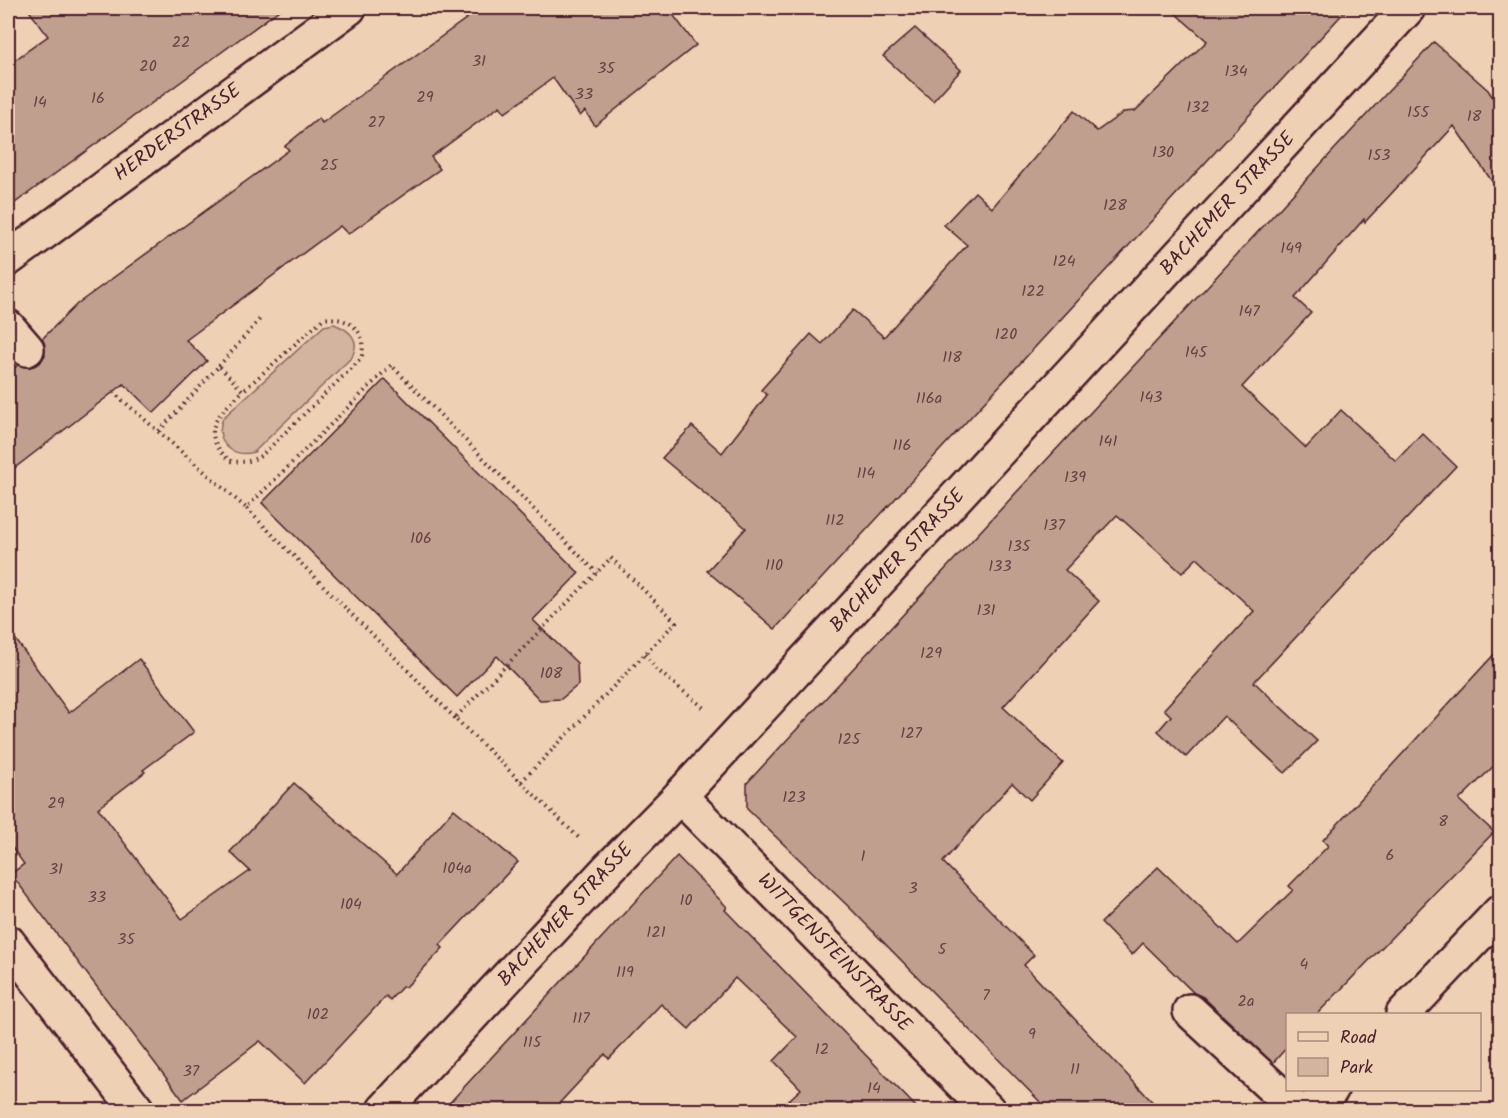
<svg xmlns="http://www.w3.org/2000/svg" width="1508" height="1118" font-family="Kalam,sans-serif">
<rect width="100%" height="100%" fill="#eed0b4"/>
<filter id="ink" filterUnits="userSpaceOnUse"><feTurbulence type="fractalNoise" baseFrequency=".0167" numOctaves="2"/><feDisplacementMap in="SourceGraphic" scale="12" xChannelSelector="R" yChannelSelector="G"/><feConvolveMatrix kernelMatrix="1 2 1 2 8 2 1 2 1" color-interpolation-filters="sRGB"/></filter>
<g filter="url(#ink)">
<path fill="#d3b49e" stroke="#8e6a64" stroke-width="1.5" d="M334,324C350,330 361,340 352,357L254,452C232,459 213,441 223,418L324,326Z"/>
<g fill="#c09f8e" stroke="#4a1f2b" stroke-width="1.5">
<path d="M27,8H282L8,208V65L48,36Z"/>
<path d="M481,8H668L696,45L595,126L585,111L580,116L553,78L505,113L500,106L431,157L440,169L348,234L340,226L186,340L207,361L154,413L124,384L8,473V373L18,365L30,367L40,363L45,355L42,339L77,304L289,150L285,146L319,118L322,123Z"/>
<path d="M1169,8H1348L775,629L707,571L746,528L662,458L692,426L722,453L767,395L761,390L811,334L822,344L853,310L884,337L967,245L944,225L975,192L992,208L1074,111L1097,131L1124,112L1135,111L1207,41Z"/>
<path d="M915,28L961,70L933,101L883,56Z"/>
<path d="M1434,42L1488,90L1500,108V193L1454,126L1365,222L1364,219L1295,298L1311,313L1242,387L1306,448L1341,410L1396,461L1422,433L1456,466L1254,682L1317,741L1285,773L1224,716L1186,757L1158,731L1171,716L1164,709L1254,611L1197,558L1182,573L1117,515L1065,570L1099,601L1003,707L1063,763L1030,800L1012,783L943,862L1034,955L1024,965L1160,1110H1048L850,908L747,809V783Z"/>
<path d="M385,379L579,573L533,620L577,663L578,685L561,699L540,700L497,656L457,697L262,503Z"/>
<path d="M8,629L69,713L139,659L194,732L143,770L145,772L98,808L182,919L250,871L230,852L294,783L397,874L454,809L518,862L440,945L443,948L406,987H402L390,1000L386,996L305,1083L260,1041L183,1100L11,874L24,864L8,842Z"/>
<path d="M1500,648V760L1459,800L1494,832L1317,1014H1287V1047L1273,1063L1203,997L1194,993L1143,943L1132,955L1101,923L1158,867L1238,944L1293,890L1289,886L1328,846L1323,840Z"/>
<path d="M677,856L727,907L725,910L919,1110H778L801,1089L774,1061L797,1037L735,978L689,1029L661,1004L609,1059L605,1054L553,1110H443Z"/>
</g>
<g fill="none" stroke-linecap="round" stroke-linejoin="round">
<defs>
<g id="minor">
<path d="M8,259L349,8"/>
<path d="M8,327L27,349"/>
<path d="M680,796L988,1110"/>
<path d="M8,942L137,1110"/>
<path d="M1190,1011L1297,1110"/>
<path d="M1403,1014L1500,912"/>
<path d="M384,1110L610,867L680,796L1408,8"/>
<path d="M1311,1110L1331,1090"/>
</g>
</defs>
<use href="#minor" stroke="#4a1f2b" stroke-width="38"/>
<g stroke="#4a1f2b" stroke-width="4" stroke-dasharray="1.5 4.5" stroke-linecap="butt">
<path d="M219,366L260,319"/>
<path d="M113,392L246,508"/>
<path d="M159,431L219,366L243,391C218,415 197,431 230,461C244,463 250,462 262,455L361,359C369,333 350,315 323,319L243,391"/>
<path d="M611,558L676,622L521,782L455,718Z"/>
<path d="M645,654L656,669L704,708"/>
<path d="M455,718L246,508L391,365L597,573"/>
<path d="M521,782L579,838"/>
</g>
<use href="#minor" stroke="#eed0b4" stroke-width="33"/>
</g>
</g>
<g text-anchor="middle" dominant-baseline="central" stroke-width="4.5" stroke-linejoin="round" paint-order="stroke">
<g font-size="16" fill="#683f44">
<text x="181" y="42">22</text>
<text x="479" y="61">31</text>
<text x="148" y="66">20</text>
<text x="606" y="68">35</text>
<text x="1236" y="71">134</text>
<text x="584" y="94">33</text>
<text x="425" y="97">29</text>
<text x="98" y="98">16</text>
<text x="40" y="102">14</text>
<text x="1198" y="107">132</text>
<text x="1418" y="112">155</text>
<text x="1474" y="116">18</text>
<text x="376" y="122">27</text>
<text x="1163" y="152">130</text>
<text x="1379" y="155">153</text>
<text x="329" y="165">25</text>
<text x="1115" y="205">128</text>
<text x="1291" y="248">149</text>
<text x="1064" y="261">124</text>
<text x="1033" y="291">122</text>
<text x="1249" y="311">147</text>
<text x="1006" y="334">120</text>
<text x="1196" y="352">145</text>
<text x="952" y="357">118</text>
<text x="1151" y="397">143</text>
<text x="929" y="398">116a</text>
<text x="1108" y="441">141</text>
<text x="902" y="445">116</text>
<text x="866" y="473">114</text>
<text x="1075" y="477">139</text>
<text x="835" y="520">112</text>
<text x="1054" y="525">137</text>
<text x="421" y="538">106</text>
<text x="1019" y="546">135</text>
<text x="774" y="565">110</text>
<text x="1000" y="566">133</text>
<text x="986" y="610">131</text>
<text x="931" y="653">129</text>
<text x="551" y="673">108</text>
<text x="911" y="733">127</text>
<text x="849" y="739">125</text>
<text x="794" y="797">123</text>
<text x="56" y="803">29</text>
<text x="1443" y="821">8</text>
<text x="1390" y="855">6</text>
<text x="863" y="856">1</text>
<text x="457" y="868">104a</text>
<text x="56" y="869">31</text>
<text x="913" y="888">3</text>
<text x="97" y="897">33</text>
<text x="686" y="900">10</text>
<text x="351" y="904">104</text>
<text x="656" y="932">121</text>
<text x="126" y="939">35</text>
<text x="942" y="949">5</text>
<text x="1304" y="964">4</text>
<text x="625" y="972">119</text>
<text x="986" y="995">7</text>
<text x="1246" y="1001">2a</text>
<text x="318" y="1014">102</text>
<text x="581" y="1018">117</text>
<text x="1032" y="1034">9</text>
<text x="532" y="1042">115</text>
<text x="822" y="1049">12</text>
<text x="1075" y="1069">11</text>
<text x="191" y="1071">37</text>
<text x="874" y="1088">14</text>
</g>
<g font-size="20" fill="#4a1f2b" stroke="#eed0b4">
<text transform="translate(178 133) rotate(-36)">HERDERSTRASSE</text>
<text transform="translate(1228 204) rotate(-47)">BACHEMER STRASSE</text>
<text transform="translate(898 561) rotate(-47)">BACHEMER STRASSE</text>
<text transform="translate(566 915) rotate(-47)">BACHEMER STRASSE</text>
<text transform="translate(834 953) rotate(46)">WITTGENSTEINSTRASSE</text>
</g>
</g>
<rect width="1508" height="1118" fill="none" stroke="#eed0b4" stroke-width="30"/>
<rect x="15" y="15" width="1478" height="1088" fill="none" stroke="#4a1f2b" stroke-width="2" filter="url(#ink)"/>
<rect x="1286" y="1013" width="195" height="78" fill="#eed0b4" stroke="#ac897d" stroke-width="1.5"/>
<rect x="1298" y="1032" width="30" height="9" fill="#eed0b4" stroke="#ac897d" stroke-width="1.5"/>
<text x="1340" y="1043" font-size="18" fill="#4a1f2b">Road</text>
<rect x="1298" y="1058" width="30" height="18" fill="#d3b49e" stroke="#ac897d" stroke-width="1.5"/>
<text x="1340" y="1073" font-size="18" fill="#4a1f2b">Park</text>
</svg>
